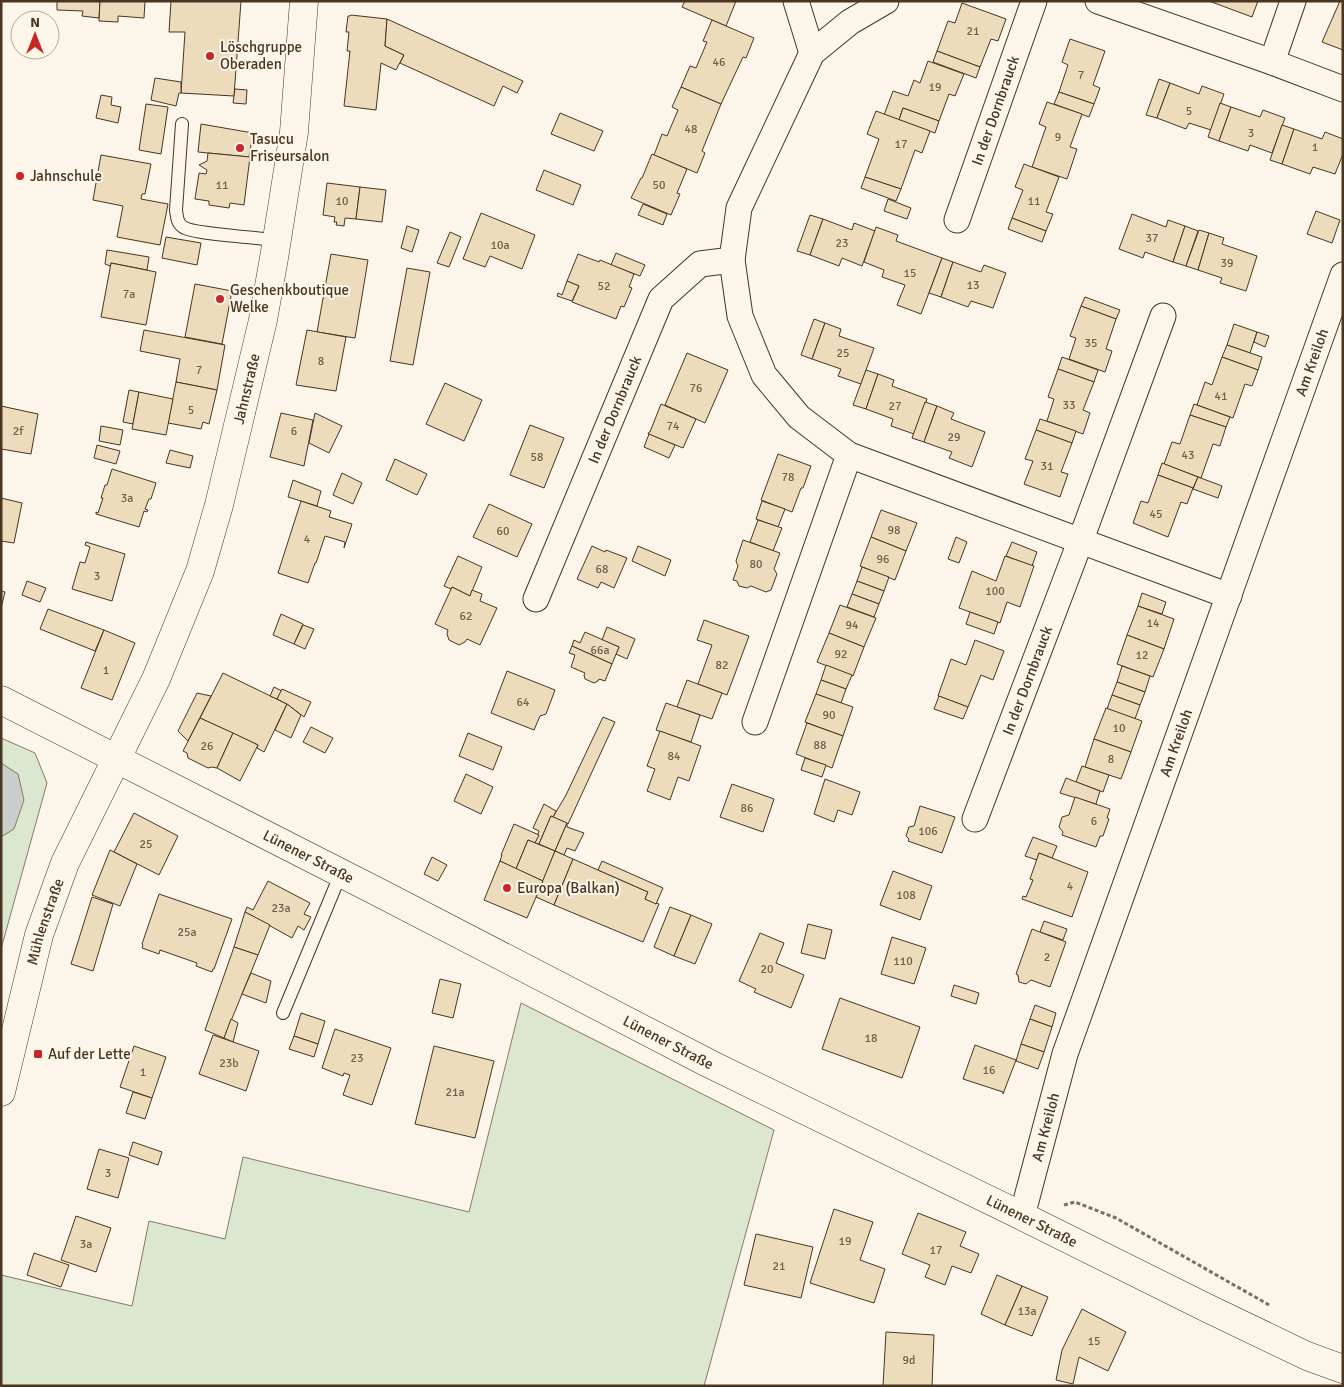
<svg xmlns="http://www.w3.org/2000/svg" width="1344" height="1387" font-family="Signika,sans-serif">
<rect width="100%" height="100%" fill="#fbf6e9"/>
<g fill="#dce7d0" stroke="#887966">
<path d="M1,738L35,753L47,783L1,949Z"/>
<path d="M521,1003L774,1130L704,1386H1V1275L132,1306L149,1221L225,1239L243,1157L469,1212Z"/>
</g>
<path fill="#c9cecd" stroke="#887966" d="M1,763L18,774L24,800L14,829L1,837Z"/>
<g fill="#ecdcbc" stroke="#4a3520">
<path d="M57,1H100L99,18L82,16L83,11L57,10Z"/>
<path d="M100,1H145L144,18L118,16V22L99,21Z"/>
<path d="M171,1H241L234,96L181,93L185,32H169Z"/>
<path d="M685,1H736L726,26L682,7Z"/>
<path d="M1209,1H1258L1252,17Z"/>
<path d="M1340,1H1343V50L1322,42Z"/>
<path d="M962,3L1006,19L998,41L991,39L980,67L937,51L948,21L955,23Z"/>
<path d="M351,15L387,19L385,46L404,55L396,70L381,63L376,110L344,106L350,51H347L349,32H346L348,16H350Z"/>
<path d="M387,19L523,81L517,93L503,86L494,106L400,63L404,55L385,46Z"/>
<path d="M712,20L754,38L746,58L743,57L721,104L681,87L690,66L696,68L707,42L703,41Z"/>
<path d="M1070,39L1105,51L1093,85L1100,88L1094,104L1059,92L1068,65L1062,62Z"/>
<path d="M937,51L980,67L976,78L933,62Z"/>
<path d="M928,61L964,74L955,96L949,94L939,121L903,108L899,120L884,115L893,91L908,96L914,80L920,83Z"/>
<path d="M155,78L181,82V93H179L176,106L151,100Z"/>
<path d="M1159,79L1170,83L1157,118L1146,115Z"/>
<path d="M1170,83L1199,94L1202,86L1224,94L1211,130L1189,123L1186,129L1157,118Z"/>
<path d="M681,87L721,104L702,151L705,153L697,173L654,155L662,134L667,136L678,110L672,107Z"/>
<path d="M235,89L247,90L246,104L233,103Z"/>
<path d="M1059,92L1094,104L1089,117L1054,104Z"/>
<path d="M101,95L112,97L111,105L121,107L118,123L96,118Z"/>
<path d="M1047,102L1082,114L1070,147L1077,149L1067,179L1032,167L1046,127L1039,124Z"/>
<path d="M1220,103L1231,107L1219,141L1208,137Z"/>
<path d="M146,104L168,107L161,154L139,150Z"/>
<path d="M1231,107L1260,117L1263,110L1285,118L1272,153L1250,145L1248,151L1219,141Z"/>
<path d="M903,108L939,121L935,133L899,120Z"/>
<path d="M876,111L930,131L922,153L915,150L901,189L865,177L879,139L867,134Z"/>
<path d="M560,113L603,131L594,151L551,134Z"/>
<path d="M201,124L253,133L249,157L198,152Z"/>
<path d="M1282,125L1294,129L1282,164L1270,160Z"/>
<path d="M1294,129L1322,139L1325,132L1343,139V154L1335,174L1313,167L1310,174L1282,164Z"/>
<path d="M208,153L250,157L244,205L230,203L229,208L209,205V201L195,199L199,173L206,174L207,170L199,165L207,161Z"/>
<path d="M652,154L687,169L677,193L680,194L671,215L631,198L641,178H642Z"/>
<path d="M101,155L151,164L145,194H142L141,199L168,204L160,245L117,237L123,206L93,200Z"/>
<path d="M1024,164L1059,177L1046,212L1053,214L1046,231L1012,218L1023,190L1015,187Z"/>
<path d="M544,170L581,185L573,205L536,190Z"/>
<path d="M865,177L901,189L896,201L861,188Z"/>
<path d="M327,183L360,187L356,219L345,218L344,226L336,225L337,222H334L335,217L323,215Z"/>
<path d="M360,187L386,190L382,222L356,219Z"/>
<path d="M888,199L911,208L907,219L884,211Z"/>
<path d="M643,204L667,214L663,225L638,215Z"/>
<path d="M1316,211L1340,220L1332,243L1307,234Z"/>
<path d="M481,213L535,235L522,269L490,256L485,267L463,259Z"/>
<path d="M1132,214L1166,227L1168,220L1185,226L1173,262L1145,252L1143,258L1119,249Z"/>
<path d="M810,215L823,219L810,255L797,251Z"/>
<path d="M1012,218L1046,231L1042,242L1008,229Z"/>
<path d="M823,219L852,230L854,223L875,231L862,266L842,258L839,266L810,255Z"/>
<path d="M407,226L419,230L412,252L401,248Z"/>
<path d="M1185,226L1198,231L1186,266L1173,262Z"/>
<path d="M876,227L898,235L896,241L942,258L921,314L897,305L905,285L882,277L884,270L864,262Z"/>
<path d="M1199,230L1209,233L1198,270L1186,266Z"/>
<path d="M450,232L461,237L449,267L437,263Z"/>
<path d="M1209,233L1224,238L1222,244L1257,256L1246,291L1220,283L1222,278L1198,270Z"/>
<path d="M166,237L201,243L197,265L162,258Z"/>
<path d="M107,250L149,257L147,270L111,263L110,266L105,264Z"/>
<path d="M616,253L645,265L640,276L611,265Z"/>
<path d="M331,254L368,260L355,338L317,332Z"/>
<path d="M578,254L599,262L600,260L634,274L629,287L632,288L624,307L621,306L616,319L572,302L579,286L567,281Z"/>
<path d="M942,258L953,262L941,297L929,293Z"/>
<path d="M953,262L981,272L984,265L1006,273L993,308L971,301L968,307L941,297Z"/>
<path d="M111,263L156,272L146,325L101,317Z"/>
<path d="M407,268L430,272L413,365L390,361Z"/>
<path d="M567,281L579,286L572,301L557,296L558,293L562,295Z"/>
<path d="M195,284L232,291L222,344L185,337Z"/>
<path d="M1085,297L1120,310L1116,319L1081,306Z"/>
<path d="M1081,306L1116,319L1106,349L1112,351L1105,372L1069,359L1076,338L1070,336Z"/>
<path d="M814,319L825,323L812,359L801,355Z"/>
<path d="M825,323L841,329L839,336L874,348L861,384L838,376L841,369L812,359Z"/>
<path d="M1234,324L1257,332L1250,353L1227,345Z"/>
<path d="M144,330L225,345L217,390L176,382L180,359L140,351Z"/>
<path d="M307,330L346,337L336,391L296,385Z"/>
<path d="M1257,332L1269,336L1265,347L1254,342Z"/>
<path d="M1227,345L1262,357L1258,370L1222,357Z"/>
<path d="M687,353L728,370L705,423L665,405Z"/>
<path d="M1062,357L1098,370L1094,382L1058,369Z"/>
<path d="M1222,357L1258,370L1252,386L1245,384L1233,418L1197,405L1205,382L1212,385Z"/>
<path d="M1058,369L1094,382L1083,410L1090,413L1083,434L1047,421L1054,399L1048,397Z"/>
<path d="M866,370L878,374L866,409L853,405Z"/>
<path d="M878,374L894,380L892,386L927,399L914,434L891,426L893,419L866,409Z"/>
<path d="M176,382L217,390L209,424L203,422L201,429L168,423Z"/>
<path d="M445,383L482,400L464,441L426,424Z"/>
<path d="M129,390L139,392L133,424L123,422Z"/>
<path d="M139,392L173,399L166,435L132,429Z"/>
<path d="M925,402L937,406L924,442L912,438Z"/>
<path d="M661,404L696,419L683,448L648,434L649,432H650Z"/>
<path d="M1194,404L1230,417L1226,427L1190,415Z"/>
<path d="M1,406L38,414L31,454L1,449Z"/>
<path d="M937,406L954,413L951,419L985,432L972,467L949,458L952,452L924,442Z"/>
<path d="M281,413L313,420L304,466L270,457Z"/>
<path d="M315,413L342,426L329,453L309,443Z"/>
<path d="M1190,415L1226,427L1220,446L1213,444L1201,478L1164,464L1172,442L1180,444Z"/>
<path d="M1040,419L1076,431L1072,443L1036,430Z"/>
<path d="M530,425L564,438L544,488L510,475Z"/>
<path d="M101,426L123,430L120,445L99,441Z"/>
<path d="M1036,430L1072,443L1061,472L1068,474L1060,497L1024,484L1033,461L1025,459Z"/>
<path d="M649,434L675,445L669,458L644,447Z"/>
<path d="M97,445L120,451L116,464L94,458Z"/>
<path d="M170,450L193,456L190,468L166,463Z"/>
<path d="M778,454L811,466L803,488H801L792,512L761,500Z"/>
<path d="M395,459L427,474L417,495L386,480Z"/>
<path d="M1162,463L1198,477L1193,488L1158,475Z"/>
<path d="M112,469L156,483L151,499H149L145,509L148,510L147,512L144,511L139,527L96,514V512L98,513L103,498H101L105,485H107Z"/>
<path d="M342,473L362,483L353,504L333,495Z"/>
<path d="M1158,475L1193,488L1187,504L1181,502L1168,537L1133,523L1141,501L1148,503Z"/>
<path d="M1198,477L1222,486L1218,498L1193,489Z"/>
<path d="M293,480L321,491L317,506L288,497Z"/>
<path d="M1,498L22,503L14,543L1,541Z"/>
<path d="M301,501L331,511L329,517L352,524L344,548L345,542L325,536L316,563H315L308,583L278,573Z"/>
<path d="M762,501L785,509L778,527L756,519Z"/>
<path d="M489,504L532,524L517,557L473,537Z"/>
<path d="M881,510L917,523L906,551L871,537Z"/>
<path d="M758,520L782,528L773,551L750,542Z"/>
<path d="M871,537L906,551L895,580L860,566Z"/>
<path d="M956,537L967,542L959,563L948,559Z"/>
<path d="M743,540L780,553L774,569L777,574L771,590L766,592L751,586L747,588L739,586L737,581L733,580L738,566L736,561Z"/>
<path d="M86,542L125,554L112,601L72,589L80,562L85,563L90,547L85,545Z"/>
<path d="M1012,542L1037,552L1032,566L1006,556Z"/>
<path d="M592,546L605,552L606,550L627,558L614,588L601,582L598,588L577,579Z"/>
<path d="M638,546L671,560L665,576L632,561Z"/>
<path d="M458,556L482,567L470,596L452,587L451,589L444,586Z"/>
<path d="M1005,556L1034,566L1020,607L1007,602L1000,623L959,608L972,571L996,581Z"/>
<path d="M862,567L889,577L884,591L857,581Z"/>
<path d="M27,581L46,588L40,602L22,595Z"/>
<path d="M857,581L884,591L879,604L852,594Z"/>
<path d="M452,587L470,596L472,590L482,594L480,601L497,608L480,645L467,639L465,642L459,645L449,640L447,634L448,630L435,624Z"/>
<path d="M1,591L5,592L1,608Z"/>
<path d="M1142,593L1166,602L1162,614L1138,606Z"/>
<path d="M852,594L879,604L874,617L847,607Z"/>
<path d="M840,605L876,618L864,647L829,633Z"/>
<path d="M1138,606L1174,619L1164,649L1127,635Z"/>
<path d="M48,609L104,630L95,651L40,629Z"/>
<path d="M970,612L998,622L994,634L966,624Z"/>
<path d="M281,614L303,624L294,644L273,635Z"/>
<path d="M704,620L749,636L727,695L698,684L712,645L697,640Z"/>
<path d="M303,625L314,629L305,649L294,644Z"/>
<path d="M607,627L635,639L627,659L616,654L619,647L602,640Z"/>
<path d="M104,630L135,643L112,700L81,688Z"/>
<path d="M585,632L619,647L612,664L572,646L574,640L580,643Z"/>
<path d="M829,633L864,647L853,676L817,662Z"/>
<path d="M1127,635L1164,649L1153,677L1117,664Z"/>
<path d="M975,640L1004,651L993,680L981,675L968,707L938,696L951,659L966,665Z"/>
<path d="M572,646L612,664L605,681L599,679L598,681L594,683L585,679L584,675L585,673L571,667L575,655L569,653Z"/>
<path d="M826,665L852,675L846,689L821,680Z"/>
<path d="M1122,666L1150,676L1145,692L1117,682Z"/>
<path d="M507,671L555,690L546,714L540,716L534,730L491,713Z"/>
<path d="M223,673L287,704L264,752L257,748L258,745L200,718Z"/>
<path d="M687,680L722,693L712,719L677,707Z"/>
<path d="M821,680L846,689L841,703L816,694Z"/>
<path d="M1117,682L1145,692L1140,705L1112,695Z"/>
<path d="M274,687L282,691L277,699L270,696Z"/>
<path d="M282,689L311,702L304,717L287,704L277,699Z"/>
<path d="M197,693L211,696L188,741L178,731Z"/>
<path d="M816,694L853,707L843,736L805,722Z"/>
<path d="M1112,695L1140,705L1135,719L1107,709Z"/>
<path d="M939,696L968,707L963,719L934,709Z"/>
<path d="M666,703L700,715L691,742L656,730Z"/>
<path d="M287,704L301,715L291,738L275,730Z"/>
<path d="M1106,708L1142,721L1131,752L1094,739Z"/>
<path d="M603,717L615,722L568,824L553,817L566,795Z"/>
<path d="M200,718L233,733L217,768L212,767L208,768L188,758L187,753L183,751Z"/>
<path d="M807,723L843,736L832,768L796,754Z"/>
<path d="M311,727L333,738L325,753L303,742Z"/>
<path d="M660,731L701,746L689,781L678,777L670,800L647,791L655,769L647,766Z"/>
<path d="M233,733L258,745L240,781L217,768Z"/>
<path d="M468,733L502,747L493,770L459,756Z"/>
<path d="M1094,739L1131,752L1121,779L1085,767Z"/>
<path d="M805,758L826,765L822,777L801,770Z"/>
<path d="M1082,766L1109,775L1103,792L1076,782Z"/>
<path d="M466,774L493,787L481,814L454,801Z"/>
<path d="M1066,778L1100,791L1096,804L1060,793Z"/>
<path d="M825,779L860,792L852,815L838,810L834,822L814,814Z"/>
<path d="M732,784L774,799L763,832L720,817Z"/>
<path d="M1075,797L1110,809L1107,818L1109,819L1103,836H1100L1096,847L1062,835L1063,832L1059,827L1062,817L1069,815Z"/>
<path d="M544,804L556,811L553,817L551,816L539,844L535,843L539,831L533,828Z"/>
<path d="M920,806L955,817L942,853L908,841L909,839L906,836L909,827L914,826Z"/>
<path d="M134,813L178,836L159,875L114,852Z"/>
<path d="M551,816L567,823L555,851L539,844Z"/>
<path d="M567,823V827L584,833L575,851L567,848L564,855L555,851Z"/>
<path d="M514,824L539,835L535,843L528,840L516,869L500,861L502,855H501Z"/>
<path d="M1033,837L1057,846L1052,858L1039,853L1037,860L1025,856Z"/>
<path d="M528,840L555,851L543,881L516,869Z"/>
<path d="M110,850L137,864L120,906L92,895Z"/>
<path d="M555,851L573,859L554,905L536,897Z"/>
<path d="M1039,853L1088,872L1072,917L1022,899L1023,896L1026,897L1033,880L1030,879Z"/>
<path d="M432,857L447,865L438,881L424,874Z"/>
<path d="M573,859L648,892L645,899L659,904L643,942L554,905Z"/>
<path d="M500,861L543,881L527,918L484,900Z"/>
<path d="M602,861L663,888L656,904L645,899L648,892L598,870Z"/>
<path d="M893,871L932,886L920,920L880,905Z"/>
<path d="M268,881L310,903L304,914L311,917L304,930L298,926L292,938L245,912L247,907L253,910Z"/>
<path d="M159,894L232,919L214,969H213L212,972L196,966L197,963L160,950L159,954L142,948L143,945L142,944Z"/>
<path d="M92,897L113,904L93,971L71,964Z"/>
<path d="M670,907L691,915L674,956L654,947Z"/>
<path d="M245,912L270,925L258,955L234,947Z"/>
<path d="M691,915L712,924L695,964L674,956Z"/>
<path d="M1044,921L1067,929L1063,940L1040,932Z"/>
<path d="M808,924L832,930L825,959L801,953Z"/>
<path d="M1032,929L1066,942L1050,987L1031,980L1026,984L1019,982L1018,975L1016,974Z"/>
<path d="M760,933L784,943L776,963L804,975L791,1008L754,992L756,989L739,981Z"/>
<path d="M892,937L926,948L914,984L881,974Z"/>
<path d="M234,947L258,955L224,1038L205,1030Z"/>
<path d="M251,973L271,981L266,1003L242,994Z"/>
<path d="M440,979L461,984L453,1018L432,1013Z"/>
<path d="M954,985L979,993L976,1004L951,996Z"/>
<path d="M840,998L920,1027L902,1078L822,1049Z"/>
<path d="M1035,1005L1056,1013L1052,1027L1030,1019Z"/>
<path d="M301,1013L325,1021L318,1044L294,1036Z"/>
<path d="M231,1019L238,1023L233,1042L224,1038Z"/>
<path d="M1030,1019L1052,1027L1044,1052L1021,1044Z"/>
<path d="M335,1029L391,1048L372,1105L343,1095L350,1075L344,1073L343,1076L322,1068Z"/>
<path d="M213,1035L259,1051L246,1091L199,1074Z"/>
<path d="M294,1036L318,1044L314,1057L289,1049Z"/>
<path d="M1021,1044L1044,1052L1038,1069L1016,1061Z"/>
<path d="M975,1045L1016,1060L1003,1094V1092L963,1079Z"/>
<path d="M134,1046L166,1057L152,1098L120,1087Z"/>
<path d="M434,1046L494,1061L475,1138L415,1124Z"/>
<path d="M133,1092L152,1098L145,1119L126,1113Z"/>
<path d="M133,1142L162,1152L158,1165L129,1155Z"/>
<path d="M99,1149L129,1158L118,1198L87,1189Z"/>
<path d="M834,1209L873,1222L860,1260L885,1269L874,1303L810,1283Z"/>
<path d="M918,1213L966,1232L960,1246L979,1254L971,1273L952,1266L945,1285L925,1277L930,1265L902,1254Z"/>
<path d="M76,1216L111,1228L96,1272L61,1260Z"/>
<path d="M756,1234L813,1247L801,1298L744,1285Z"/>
<path d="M34,1253L69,1265L61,1287L27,1275Z"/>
<path d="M997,1275L1022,1286L1005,1325L981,1314Z"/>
<path d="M1022,1286L1048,1297L1032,1336L1005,1325Z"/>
<path d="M1082,1309L1126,1332L1108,1371L1079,1357L1073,1384L1056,1380L1062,1350Z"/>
<path d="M886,1332L934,1335L932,1386H883Z"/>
</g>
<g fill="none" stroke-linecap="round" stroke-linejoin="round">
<defs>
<g id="lane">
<path d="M182,124L176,210C177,217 177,223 183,227C192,234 261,238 276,240"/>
<path d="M283,1013L341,873"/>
</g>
<g id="street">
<path d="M796,1L812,53"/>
<path d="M886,1L850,22L812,53L739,208L732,260L740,316L764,375L799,417L849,455L1229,596"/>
<path d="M1098,1L1272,62L1343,89"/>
<path d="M1272,62L1293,1"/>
<path id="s1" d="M957,220L1034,1"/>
<path id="s2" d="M536,599L661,299L700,264L732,260"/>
<path d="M755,722L849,455"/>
<path id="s3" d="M975,819L1080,542L1163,316"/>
<path id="s4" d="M1022,1216L1065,1054L1343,275"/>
</g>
<g id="secondary">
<path id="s5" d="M1,700L376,891L710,1064L1022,1216L1207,1308L1307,1356L1343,1369"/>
<path id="s6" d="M1,1092L39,935L65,863L156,679L200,571L219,505L263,320L274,258L294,132L304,1"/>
</g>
</defs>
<use href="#lane" stroke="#4a3520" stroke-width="14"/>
<use href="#street" stroke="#4a3520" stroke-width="27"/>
<use href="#secondary" stroke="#4a3520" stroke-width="29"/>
<path stroke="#7f6f5c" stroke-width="3" stroke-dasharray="4 2.5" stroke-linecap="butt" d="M1064,1205L1075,1202L1116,1218L1271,1306"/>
<use href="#lane" stroke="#fbf6e9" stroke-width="12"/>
<use href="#street" stroke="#fbf6e9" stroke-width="25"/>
<use href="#secondary" stroke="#fbf6e9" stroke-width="28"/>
</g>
<g fill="#c62828" stroke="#fbf6e9" stroke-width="2">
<circle cx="210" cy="56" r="5"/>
<circle cx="240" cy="148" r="5"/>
<circle cx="20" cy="176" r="5"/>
<circle cx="220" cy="299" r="5"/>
<circle cx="507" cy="888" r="5"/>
<rect x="33" y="1049" width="10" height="10" rx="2.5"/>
</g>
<g text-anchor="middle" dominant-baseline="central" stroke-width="4" stroke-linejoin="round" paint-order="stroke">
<g font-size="12" fill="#725f47">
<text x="973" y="31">21</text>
<text x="719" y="62">46</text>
<text x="1081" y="75">7</text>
<text x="935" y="87">19</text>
<text x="1189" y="111">5</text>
<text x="691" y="129">48</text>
<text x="1251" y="133">3</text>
<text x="1058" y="137">9</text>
<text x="901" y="144">17</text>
<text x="1315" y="147">1</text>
<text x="222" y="185">11</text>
<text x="659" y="185">50</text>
<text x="342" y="201">10</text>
<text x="1034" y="201">11</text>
<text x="1152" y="238">37</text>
<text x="842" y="243">23</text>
<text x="500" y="245">10a</text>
<text x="1227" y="263">39</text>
<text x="910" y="273">15</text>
<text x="973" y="285">13</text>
<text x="604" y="286">52</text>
<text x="129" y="294">7a</text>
<text x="1091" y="343">35</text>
<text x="843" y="353">25</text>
<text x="321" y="361">8</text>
<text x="199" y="370">7</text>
<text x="696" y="388">76</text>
<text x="1221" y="396">41</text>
<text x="1069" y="405">33</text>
<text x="895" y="406">27</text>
<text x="191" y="410">5</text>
<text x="673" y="426">74</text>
<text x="18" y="431">2f</text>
<text x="294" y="431">6</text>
<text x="954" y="437">29</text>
<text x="1188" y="455">43</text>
<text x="537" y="457">58</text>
<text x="1047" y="466">31</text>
<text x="788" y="477">78</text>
<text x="127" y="498">3a</text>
<text x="1156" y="514">45</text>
<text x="894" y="530">98</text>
<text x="503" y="531">60</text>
<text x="307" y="539">4</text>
<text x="883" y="559">96</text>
<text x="756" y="564">80</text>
<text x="602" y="569">68</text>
<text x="97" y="576">3</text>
<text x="995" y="591">100</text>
<text x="466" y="616">62</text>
<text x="1153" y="623">14</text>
<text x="852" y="625">94</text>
<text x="600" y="650">66a</text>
<text x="841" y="654">92</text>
<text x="1142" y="655">12</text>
<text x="722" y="665">82</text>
<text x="106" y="670">1</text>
<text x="523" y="702">64</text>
<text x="829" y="715">90</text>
<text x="1119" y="728">10</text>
<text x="820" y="745">88</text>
<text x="207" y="746">26</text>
<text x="674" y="756">84</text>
<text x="1111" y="759">8</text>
<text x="747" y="808">86</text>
<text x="1094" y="821">6</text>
<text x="928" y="831">106</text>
<text x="146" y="844">25</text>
<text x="1070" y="886">4</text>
<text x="906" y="895">108</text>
<text x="281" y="908">23a</text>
<text x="187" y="932">25a</text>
<text x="1047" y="957">2</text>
<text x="903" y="961">110</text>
<text x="767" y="969">20</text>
<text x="871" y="1038">18</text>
<text x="357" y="1058">23</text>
<text x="229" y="1063">23b</text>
<text x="989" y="1070">16</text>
<text x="143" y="1072">1</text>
<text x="455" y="1092">21a</text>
<text x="108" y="1173">3</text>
<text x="845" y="1241">19</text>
<text x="86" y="1244">3a</text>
<text x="936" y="1250">17</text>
<text x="779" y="1266">21</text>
<text x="1027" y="1311">13a</text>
<text x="1094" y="1341">15</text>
<text x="909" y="1360">9d</text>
</g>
<g font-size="15" fill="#4a3520" stroke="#fbf6e9" text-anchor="start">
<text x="220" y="47">Löschgruppe<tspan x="220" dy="17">Oberaden</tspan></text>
<text x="250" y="139">Tasucu<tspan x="250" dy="17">Friseursalon</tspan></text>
<text x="30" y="176">Jahnschule</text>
<text x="230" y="290">Geschenkboutique<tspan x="230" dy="17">Welke</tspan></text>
<text x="517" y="888">Europa (Balkan)</text>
<text x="48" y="1054">Auf der Lette</text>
</g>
<g font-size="15" fill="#4a3520" stroke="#fbf6e9">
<text stroke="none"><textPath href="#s1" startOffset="116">In der Dornbrauck</textPath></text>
<text stroke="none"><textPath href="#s4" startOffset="902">Am Kreiloh</textPath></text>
<text stroke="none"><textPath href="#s6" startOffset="748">Jahnstraße</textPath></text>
<text stroke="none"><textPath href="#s2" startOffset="205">In der Dornbrauck</textPath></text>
<text stroke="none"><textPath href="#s3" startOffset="148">In der Dornbrauck</textPath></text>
<text stroke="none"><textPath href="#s4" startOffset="498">Am Kreiloh</textPath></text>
<text stroke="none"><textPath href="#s5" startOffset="345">Lünener Straße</textPath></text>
<text stroke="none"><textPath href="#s6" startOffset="176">Mühlenstraße</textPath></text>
<text stroke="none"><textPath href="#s5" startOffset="750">Lünener Straße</textPath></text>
<text stroke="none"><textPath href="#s4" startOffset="92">Am Kreiloh</textPath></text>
<text stroke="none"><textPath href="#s5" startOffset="1155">Lünener Straße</textPath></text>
</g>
</g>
<rect width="1344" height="1387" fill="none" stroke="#4a3520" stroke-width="5"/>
<g transform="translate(35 35)"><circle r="24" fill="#fbf6e9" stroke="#b4a999"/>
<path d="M0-4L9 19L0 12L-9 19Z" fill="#c62828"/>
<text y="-8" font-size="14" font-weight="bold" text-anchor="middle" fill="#4a3520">N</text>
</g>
</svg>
